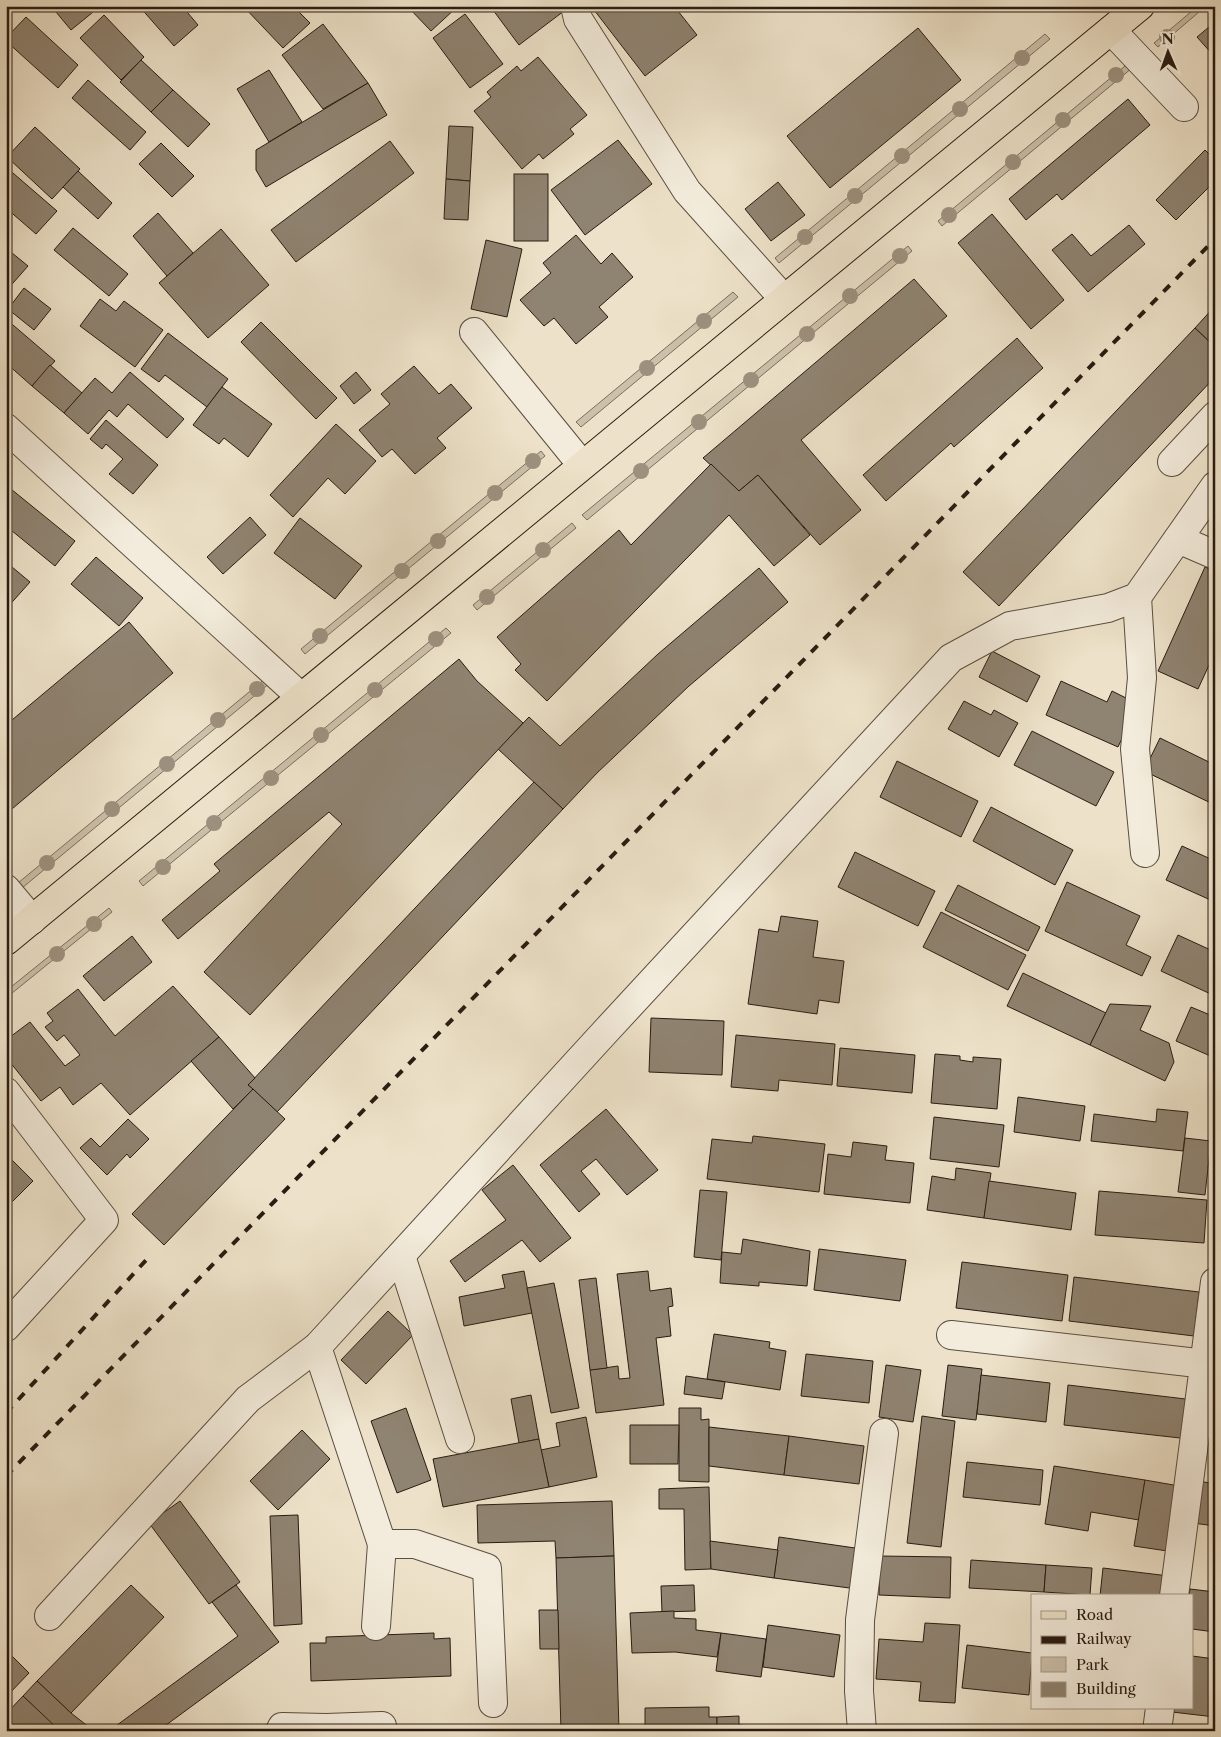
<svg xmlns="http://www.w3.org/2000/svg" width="1221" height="1737" font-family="'Libre Caslon Text',serif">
<rect width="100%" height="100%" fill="#ede2c9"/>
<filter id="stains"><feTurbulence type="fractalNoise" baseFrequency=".004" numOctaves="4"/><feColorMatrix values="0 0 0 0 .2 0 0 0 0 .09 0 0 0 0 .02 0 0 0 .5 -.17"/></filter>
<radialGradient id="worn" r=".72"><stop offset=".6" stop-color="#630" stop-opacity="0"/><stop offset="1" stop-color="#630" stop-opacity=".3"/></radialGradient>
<g fill="#ccc0aa" stroke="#7b6e5e">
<path d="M1198,6H1206L1158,47L1154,43Z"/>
<path d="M1045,34L1050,39L779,263L775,258Z"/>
<path d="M1125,66L1132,68L942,226L938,221Z"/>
<path d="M908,246L912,251L587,520L582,515Z"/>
<path d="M733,292L738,297L581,427L576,422Z"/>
<path d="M541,451L545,456L305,654L301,649Z"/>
<path d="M572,523L576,528L477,610L473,605Z"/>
<path d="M446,628L451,633L143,886L139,881Z"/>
<path d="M266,678L270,683L22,888L18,883Z"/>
<path d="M109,908L112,912L6,998V991Z"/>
</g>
<g fill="#8f8371" stroke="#2a1c12">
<path d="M51,6H96L98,8L71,30Z"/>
<path d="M139,6H182L198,25L174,46Z"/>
<path d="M243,6H293L310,23L283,48Z"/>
<path d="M407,6H454L456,8L431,31Z"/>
<path d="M490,6H567L568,8L519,45Z"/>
<path d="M591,6H674L697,35L645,76Z"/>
<path d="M465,14L503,64L470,88L433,38Z"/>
<path d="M104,15L144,57L121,80L80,38Z"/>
<path d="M26,17L78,65L58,88L6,41V38Z"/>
<path d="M1215,22V53L1213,55L1197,37Z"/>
<path d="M323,24L368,83L323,109L282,55Z"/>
<path d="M918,28L961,80L830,188L787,136Z"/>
<path d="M538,57L587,115L570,129L574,134L543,159L539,154L522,169L474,111L491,97L487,92L517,66L521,71Z"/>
<path d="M141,60L173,90L151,112L120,82Z"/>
<path d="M269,70L302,122L269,142L237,89Z"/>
<path d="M88,80L146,132L130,150L72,98Z"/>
<path d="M368,83L387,115L266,187L256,170V150Z"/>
<path d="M173,90L210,124L188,147L151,112Z"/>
<path d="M1128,99L1150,125L1062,200L1057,194L1026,220L1009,199Z"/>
<path d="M449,126L473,127L470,181L446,179Z"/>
<path d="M35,127L80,169L52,199L7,157Z"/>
<path d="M618,140L652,184L585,235L551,190Z"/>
<path d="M390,141L414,173L296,262L271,230Z"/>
<path d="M161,143L194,176L172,197L139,164Z"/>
<path d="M1205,150L1215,160V181L1176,220L1156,200Z"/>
<path d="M6,167L57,211L36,234L6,208Z"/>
<path d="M78,171L112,203L98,219L63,187Z"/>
<rect x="514" y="174" width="34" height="67"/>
<path d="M446,179L470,181L468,220L444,219Z"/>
<path d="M778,182L805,215L771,241L745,209Z"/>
<path d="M158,213L193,253L167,276L133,236Z"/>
<path d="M992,214L1064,300L1031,329L958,243Z"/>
<path d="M1129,225L1145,244L1088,292L1052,250L1072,234L1091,256Z"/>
<path d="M73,228L128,274L109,296L54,250Z"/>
<path d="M221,229L269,285L208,338L159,283Z"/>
<path d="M576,235L601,264L612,253L633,277L599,307L608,317L576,344L554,318L544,326L520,300L551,273L543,263Z"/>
<path d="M486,240L522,249L507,317L471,309Z"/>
<path d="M6,248L28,266L6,291Z"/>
<path d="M914,279L947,316L801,440L861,510L820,545L758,475L739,491L703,458Z"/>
<path d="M24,288L51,309L34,330L8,309Z"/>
<path d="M100,299L116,311L124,301L163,330L135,367L80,326Z"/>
<path d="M1215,306V347L1195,328Z"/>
<path d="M6,319L55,361L32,386L6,363Z"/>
<path d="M261,322L337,398L316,419L241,342Z"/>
<path d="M1195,328L1215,347V377L999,606L963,572Z"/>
<path d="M168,333L228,379L207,407L165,375L159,382L141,369Z"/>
<path d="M1017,338L1043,368L954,447L951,443L886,501L863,475Z"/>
<path d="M50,365L82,393L64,413L32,386Z"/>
<path d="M414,366L439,394L451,384L472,408L437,438L446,448L415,474L392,449L382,457L359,430L390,404L381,394Z"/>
<path d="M130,372L184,419L167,438L128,404L117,417L109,410L88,434L64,413L95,378L112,393Z"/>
<path d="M356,372L371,390L354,404L340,386Z"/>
<path d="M222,387L272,424L248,457L224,438L219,444L193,425Z"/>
<path d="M106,420L158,465L133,494L109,474L123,459L106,444L102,449L90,439Z"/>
<path d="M336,424L376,461L345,494L328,478L293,517L270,495Z"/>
<path d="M711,464L739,491L758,475L810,535L774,566L729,515L547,701L515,670L521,664L497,637L619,530L631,545Z"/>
<path d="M6,485L75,541L55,566L6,526Z"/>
<path d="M250,517L266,535L223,574L207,557Z"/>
<path d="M300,518L362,566L335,599L274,553Z"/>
<path d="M96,557L143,598L119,626L71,584Z"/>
<path d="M6,562L30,582L6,609Z"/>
<path d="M1205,567L1215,571V652L1198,689L1158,671Z"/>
<path d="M759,568L788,602L689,686L597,773L563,809L498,749L529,717L560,746L658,654Z"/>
<path d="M129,622L173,673L6,814V725Z"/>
<path d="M992,651L1040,676L1027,702L979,677Z"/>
<path d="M459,659L477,681L523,723L250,1015L204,972L342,824L329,812L178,939L162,920L220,871L214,864Z"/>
<path d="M1061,681L1107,702L1112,691L1138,704L1118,747L1046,715Z"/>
<path d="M964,701L991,715L994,710L1018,723L999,757L948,729Z"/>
<path d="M1032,731L1114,772L1096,806L1014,765Z"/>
<path d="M1160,738L1215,765V805L1144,771Z"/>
<path d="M897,761L978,801L961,837L880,797Z"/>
<path d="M534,782L563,809L277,1112L248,1085Z"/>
<path d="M991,807L1073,850L1055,885L973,841Z"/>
<path d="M1182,846L1215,861V902L1166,880Z"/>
<path d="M855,852L935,891L918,926L838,887Z"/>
<path d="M1067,882L1140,916L1126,945L1151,957L1142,976L1045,931Z"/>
<path d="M958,885L1040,927L1028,951L945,910Z"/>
<path d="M941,912L1026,955L1008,990L923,947Z"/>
<path d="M781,916L818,921L813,957L844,961L839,1003L819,1000L817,1014L748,1004L759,929L778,932Z"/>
<path d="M1178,935L1215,952V996L1161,971Z"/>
<path d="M132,936L152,962L104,1001L83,976Z"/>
<path d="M1023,973L1106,1013L1090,1045L1007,1006Z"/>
<path d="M173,986L219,1037L130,1115L101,1083L73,1105L60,1087L41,1101L6,1057V1040L30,1022L65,1066L80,1055L64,1035L57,1041L45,1027L53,1021L47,1013L78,989L115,1036Z"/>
<path d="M1110,1004L1151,1006L1140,1030L1169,1043L1174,1062L1165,1081L1090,1045Z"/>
<path d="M1191,1007L1215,1017V1058L1176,1041Z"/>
<path d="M651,1018L724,1021L722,1075L649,1072Z"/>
<path d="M736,1035L835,1044L832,1085L779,1080L778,1091L731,1087Z"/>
<path d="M219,1037L255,1078L248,1085L253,1089L233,1109L191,1061Z"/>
<path d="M840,1048L915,1055L912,1093L837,1086Z"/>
<path d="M935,1054L960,1056V1060L973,1062V1057L1001,1059L997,1109L931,1103Z"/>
<path d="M253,1089L285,1119L164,1245L132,1214Z"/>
<path d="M1018,1097L1085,1106L1080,1141L1014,1132Z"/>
<path d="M606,1109L658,1170L627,1195L596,1159L581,1171L600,1194L579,1212L540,1165Z"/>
<path d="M1157,1109L1188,1112L1183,1151L1091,1141L1094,1114L1156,1122Z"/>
<path d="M934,1117L1004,1125L999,1167L930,1159Z"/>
<path d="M128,1119L149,1139L130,1158L127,1154L107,1175L80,1148L91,1138L100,1147Z"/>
<path d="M753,1136L825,1144L819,1192L707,1179L712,1139L752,1143Z"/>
<path d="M1185,1138L1211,1141L1205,1195L1178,1192Z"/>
<path d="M853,1142L887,1146L885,1160L914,1163L910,1203L824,1194L828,1154L851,1157Z"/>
<path d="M6,1154L33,1181L6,1208Z"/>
<path d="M513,1165L571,1238L540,1262L522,1240L465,1282L450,1261L506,1220L482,1190Z"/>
<path d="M956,1168L991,1173L984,1218L927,1210L932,1176L955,1180Z"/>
<path d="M989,1181L1076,1193L1071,1230L984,1218Z"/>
<path d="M700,1190L727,1192L721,1260L694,1257Z"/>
<path d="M1099,1191L1207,1200L1204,1243L1095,1235Z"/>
<path d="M743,1239L810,1251L807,1286L759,1282V1286L720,1283L722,1252L741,1254Z"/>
<path d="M819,1249L906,1260L900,1301L814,1290Z"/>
<path d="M962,1262L1068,1275L1062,1321L956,1308Z"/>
<path d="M524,1271L532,1313L464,1326L459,1297L505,1288L502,1275Z"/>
<path d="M648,1271L650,1291L671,1288L673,1306L668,1307L671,1336L656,1338L664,1405L596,1413L590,1370L618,1366L619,1379L630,1378L617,1274Z"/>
<path d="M1074,1277L1199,1292L1194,1336L1069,1321Z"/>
<path d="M596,1278L607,1368L590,1370L579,1280Z"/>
<path d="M554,1283L579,1408L551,1413L527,1288Z"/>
<path d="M388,1311L413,1335L366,1384L341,1360Z"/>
<path d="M714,1334L770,1342L769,1348L786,1351L780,1390L707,1379Z"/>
<path d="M806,1354L873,1361L869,1403L801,1396Z"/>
<path d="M886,1365L921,1370L913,1422L879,1417Z"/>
<path d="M948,1365L982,1369L976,1420L942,1416Z"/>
<path d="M981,1375L1050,1383L1046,1422L977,1414Z"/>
<path d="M686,1376L725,1382L722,1399L684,1394Z"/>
<path d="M1068,1385L1194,1400L1189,1439L1064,1425Z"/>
<path d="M531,1395L539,1439L519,1443L511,1399Z"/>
<path d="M1210,1404H1215V1444L1205,1443Z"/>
<path d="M406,1408L431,1480L397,1493L371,1421Z"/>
<path d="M679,1408H701V1420L709,1419V1482L679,1481Z"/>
<path d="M922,1416L955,1421L941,1547L907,1543Z"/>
<path d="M586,1417L597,1477L549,1487L541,1450L560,1446L556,1423Z"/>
<path d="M630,1425H679L678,1464H630Z"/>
<path d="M709,1427L789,1436L784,1475L709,1466Z"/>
<path d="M302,1430L330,1459L278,1510L250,1481Z"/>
<path d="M789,1436L864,1446L859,1484L784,1475Z"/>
<path d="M539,1439L549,1487L443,1507L433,1459Z"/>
<path d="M967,1462L1043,1470L1040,1505L963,1497Z"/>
<path d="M1054,1466L1145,1480L1139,1520L1091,1512L1088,1531L1045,1524Z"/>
<path d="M1145,1480L1185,1487L1174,1552L1134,1546Z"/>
<path d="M1199,1481L1215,1484V1526L1193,1523Z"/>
<path d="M709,1487L711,1569L685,1570L684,1509H659V1489Z"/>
<path d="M180,1501L240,1582L209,1604L149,1523Z"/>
<path d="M612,1501L614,1556L556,1558L555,1541L478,1543L477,1505Z"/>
<path d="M298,1515L302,1624L274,1626L270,1516Z"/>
<path d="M779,1537L862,1549L857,1589L774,1578Z"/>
<path d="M710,1541L778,1550L774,1578L711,1569Z"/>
<path d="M614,1556L619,1731H561L556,1558Z"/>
<path d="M880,1556L951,1557L950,1598L879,1595Z"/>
<path d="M971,1560L1046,1565L1044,1592L969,1588Z"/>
<path d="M1046,1565L1092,1568L1090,1595L1044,1592Z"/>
<path d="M1103,1568L1169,1576L1167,1596H1100Z"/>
<path d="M131,1585L164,1617L71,1713L37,1681Z"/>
<path d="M236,1585L279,1642L158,1731H109L238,1636L212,1602Z"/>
<path d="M694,1585L695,1611L662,1612L661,1586Z"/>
<path d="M1190,1589L1215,1592V1632L1192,1629V1596H1189Z"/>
<path d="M539,1610H558L559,1649H540Z"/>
<path d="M674,1611V1618L696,1619V1630L721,1633L717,1657L675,1652L632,1653L630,1613Z"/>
<path d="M925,1623L960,1625L955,1703L919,1701L921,1682L876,1679L879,1639L923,1642Z"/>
<path d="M768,1625L840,1635L834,1677L763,1667Z"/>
<path d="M434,1633V1639L450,1638L451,1676L311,1681L310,1643H326V1637Z"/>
<path d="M721,1633L766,1639L761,1677L716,1671Z"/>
<path d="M967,1645L1032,1653L1029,1695L962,1688Z"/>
<path d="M7,1651L29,1673L6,1697V1652Z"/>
<path d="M1192,1656L1215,1659V1717L1172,1712V1708H1192Z"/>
<path d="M37,1681L71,1713L94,1731H59L23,1696Z"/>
<path d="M23,1696L58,1729L56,1731H6V1714Z"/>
<path d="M709,1707V1717H717V1731H645V1708Z"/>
<path d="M739,1716V1725L794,1731H717V1717Z"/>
</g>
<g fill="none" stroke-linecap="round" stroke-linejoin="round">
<defs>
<g id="minor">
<path d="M575,6L578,19L687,191L784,299"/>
<path d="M1111,30L1184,107"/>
<path d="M474,332L582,465"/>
<path d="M6,428L301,697"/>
<path d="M1172,462L1215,416"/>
<path d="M1178,539L1215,555"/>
<path d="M1137,597L1142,678L1135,749L1145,853"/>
<path d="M6,889L32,920"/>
<path d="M6,1092L104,1220L6,1327"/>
<path d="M401,1256L460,1439"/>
<path d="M951,1335L1215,1365"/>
<path d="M317,1347L382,1544H415L487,1568L493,1703"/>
<path d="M1174,1596L1215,1282"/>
<path d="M49,1616L248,1399L317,1347L605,1032L951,658L1010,626L1108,608L1137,597L1215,486"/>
<path d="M376,1626L382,1544"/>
<path d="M280,1731L282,1727L326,1728L382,1726"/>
<path d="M862,1731L859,1691L860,1620L884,1433"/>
<path d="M1157,1731L1160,1708"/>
</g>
<path id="major" d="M6,941L1140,6"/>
</defs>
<use href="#minor" stroke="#5b4e40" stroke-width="30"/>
<use href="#major" stroke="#2a1c12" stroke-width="30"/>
<use href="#minor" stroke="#f3ecdc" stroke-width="28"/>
<use href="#major" stroke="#ede2c9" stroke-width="28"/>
<g stroke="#2a1c12" stroke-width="4" stroke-dasharray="9 9" stroke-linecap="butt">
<path d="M6,1413L148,1258"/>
<path d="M6,1476L1215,239"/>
</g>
</g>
<g fill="#9d907e">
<circle cx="1167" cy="37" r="8"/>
<circle cx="1022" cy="58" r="8"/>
<circle cx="1116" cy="75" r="8"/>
<circle cx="960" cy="109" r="8"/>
<circle cx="1063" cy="120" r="8"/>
<circle cx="902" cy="156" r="8"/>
<circle cx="1013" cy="162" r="8"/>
<circle cx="855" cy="196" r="8"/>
<circle cx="949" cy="215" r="8"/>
<circle cx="805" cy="237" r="8"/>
<circle cx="900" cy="256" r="8"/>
<circle cx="850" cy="296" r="8"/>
<circle cx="704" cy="321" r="8"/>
<circle cx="807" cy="334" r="8"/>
<circle cx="647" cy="368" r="8"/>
<circle cx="751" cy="380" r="8"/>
<circle cx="699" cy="422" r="8"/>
<circle cx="533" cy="461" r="8"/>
<circle cx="641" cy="471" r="8"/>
<circle cx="495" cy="493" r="8"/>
<circle cx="438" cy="541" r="8"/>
<circle cx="543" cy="550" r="8"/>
<circle cx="402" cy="571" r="8"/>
<circle cx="487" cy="597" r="8"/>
<circle cx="320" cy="636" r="8"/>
<circle cx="436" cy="639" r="8"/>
<circle cx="257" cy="689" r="8"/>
<circle cx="375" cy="690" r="8"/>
<circle cx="218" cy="720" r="8"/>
<circle cx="321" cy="735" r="8"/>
<circle cx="167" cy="764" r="8"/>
<circle cx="271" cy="778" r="8"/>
<circle cx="112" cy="809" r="8"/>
<circle cx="214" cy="823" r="8"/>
<circle cx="47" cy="863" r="8"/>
<circle cx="163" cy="867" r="8"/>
<circle cx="94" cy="924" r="8"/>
<circle cx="57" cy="954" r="8"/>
</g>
<rect width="1221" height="1737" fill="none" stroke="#ede2c9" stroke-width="25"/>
<rect x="8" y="8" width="1206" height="1722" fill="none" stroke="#2a1c12" stroke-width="2.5"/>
<rect x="12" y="12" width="1196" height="1712" fill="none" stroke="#2a1c12"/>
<rect x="1031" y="1594" width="162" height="115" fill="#f3ecdc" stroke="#a3998b"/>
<rect x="1041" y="1611" width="25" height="8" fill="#ede2c9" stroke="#a3998b"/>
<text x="1076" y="1620" font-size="15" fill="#2a1c12">Road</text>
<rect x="1041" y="1636" width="25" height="8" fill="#2a1c12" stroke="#a3998b"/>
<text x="1076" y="1644" font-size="15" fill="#2a1c12">Railway</text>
<rect x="1041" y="1657" width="25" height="15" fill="#ccc0aa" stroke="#a3998b"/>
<text x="1076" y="1670" font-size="15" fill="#2a1c12">Park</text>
<rect x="1041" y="1682" width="25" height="15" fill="#8f8371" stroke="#a3998b"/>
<text x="1076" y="1694" font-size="15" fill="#2a1c12">Building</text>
<g transform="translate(1168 52) rotate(358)" stroke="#f3ecdc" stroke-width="4" paint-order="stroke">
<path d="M0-4L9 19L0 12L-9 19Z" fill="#2a1c12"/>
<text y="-8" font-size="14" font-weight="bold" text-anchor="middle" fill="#2a1c12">N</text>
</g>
<rect width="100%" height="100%" filter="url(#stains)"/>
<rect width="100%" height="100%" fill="url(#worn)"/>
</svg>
